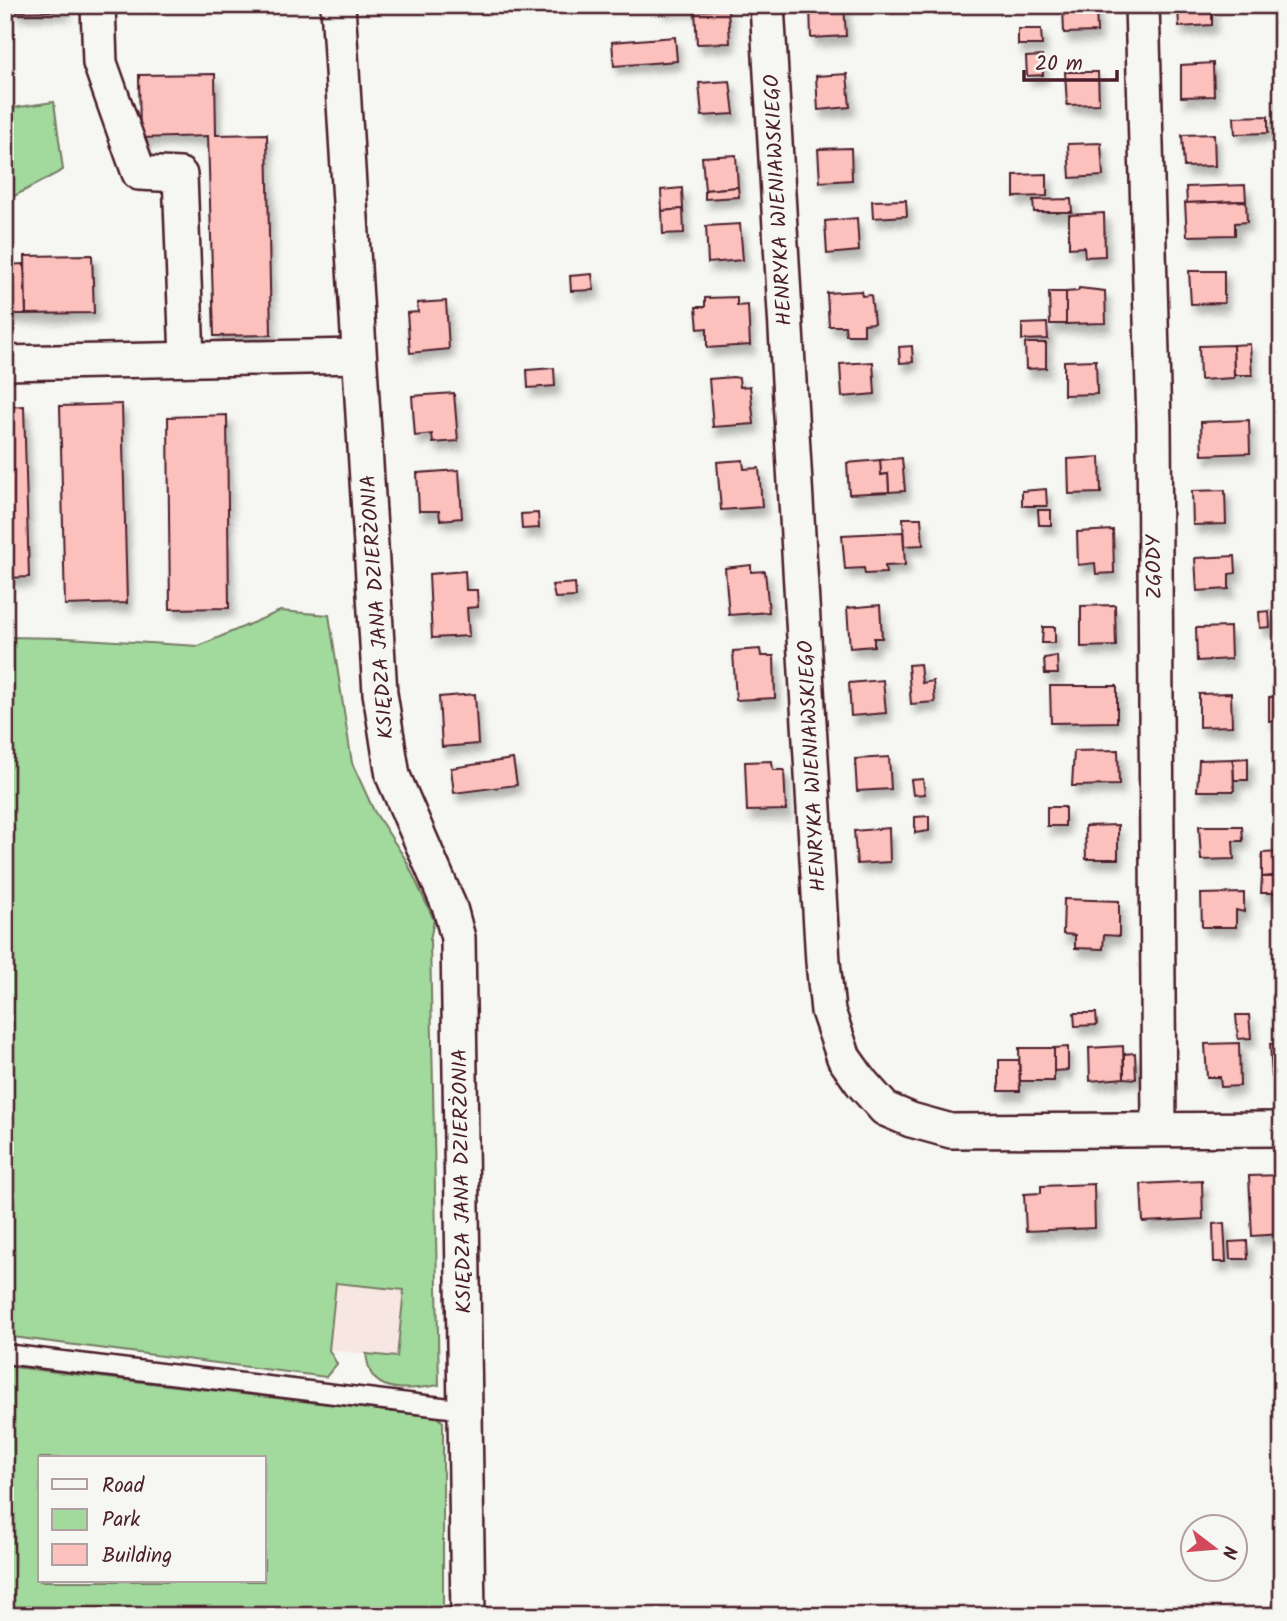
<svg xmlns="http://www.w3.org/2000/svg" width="1287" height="1621" font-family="Kalam,sans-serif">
<defs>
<filter id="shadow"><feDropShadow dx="4.5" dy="8" stdDeviation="3.5" flood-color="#0004"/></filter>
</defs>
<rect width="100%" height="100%" fill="#f6f6f2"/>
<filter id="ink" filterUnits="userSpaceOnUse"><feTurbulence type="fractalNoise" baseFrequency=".0143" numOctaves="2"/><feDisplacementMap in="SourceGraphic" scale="14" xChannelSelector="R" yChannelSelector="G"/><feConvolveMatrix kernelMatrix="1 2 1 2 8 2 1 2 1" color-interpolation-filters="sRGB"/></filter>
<g filter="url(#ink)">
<path fill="#f8e6e2" d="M336,1283L404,1290L397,1357L329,1350Z"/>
<g fill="#a2d99d" stroke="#767c64" stroke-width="2" fill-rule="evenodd">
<path d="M54,102L63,170L5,201V109Z"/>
<path d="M280,611L329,615L352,763L374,811L406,860L434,920L430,940L439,1385C419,1388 381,1396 370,1371C368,1366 367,1359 366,1354L397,1357L404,1290L336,1283L329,1350L337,1364L326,1377L5,1336V637L67,638L199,646Z"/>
<path d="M5,1366L438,1417L443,1422V1616H5ZM40,1458H264V1581H40Z"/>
</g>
<g fill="#fdc1bd" stroke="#4a1f2b" stroke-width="2" filter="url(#shadow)">
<path d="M14,5H65V11L15,12Z"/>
<path d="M660,5H709V7L660,9Z"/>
<path d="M810,5H844L846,36L811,38Z"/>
<path d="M1063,5H1096L1097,32L1064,33Z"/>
<path d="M1178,5H1212V25L1179,27Z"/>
<rect x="1277" y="5" width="5" height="16"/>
<path d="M728,9L730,43L697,44L695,11Z"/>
<path d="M1018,29H1041L1042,45H1018Z"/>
<path d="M675,37L677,61L614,66L612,42Z"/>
<path d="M1042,56L1043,75L1027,76L1026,57Z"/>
<path d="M1213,63L1214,96L1181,97V65Z"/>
<path d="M1065,72H1098L1099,104L1067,105Z"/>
<path d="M215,74L216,135L267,134L271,335L214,336L208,136L140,138L139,75Z"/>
<path d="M847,74L850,107L818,110L816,76Z"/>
<path d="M730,81L734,114L702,116L699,83Z"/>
<path d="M1268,116V133L1235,134L1234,117Z"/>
<path d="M1214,134L1215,166L1184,167L1182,135Z"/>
<path d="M1101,143L1103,176L1070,178L1068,144Z"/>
<path d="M851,148L852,180L820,182L818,149Z"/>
<path d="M736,155L738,187L705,190L702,157Z"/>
<path d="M1047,174V196L1014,197V175Z"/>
<path d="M1245,185L1246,201L1187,203L1186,187Z"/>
<path d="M738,187L739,197L705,199V190Z"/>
<path d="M682,188L683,209L662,211L661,190Z"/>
<path d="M1071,199L1072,212H1034L1033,200Z"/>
<path d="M906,200L907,216L873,218L872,201Z"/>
<path d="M1246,201L1247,222L1235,223V235L1187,236L1185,203Z"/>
<path d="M683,209L684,233L663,234L662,211Z"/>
<path d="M1104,213L1105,256L1085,257L1084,247L1069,248V215Z"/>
<path d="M857,218L859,251L827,254L825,221Z"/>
<path d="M740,224L743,260L708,263L706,226Z"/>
<path d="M92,255L94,313L26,314L25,256Z"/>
<path d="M24,264L26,314H5V265Z"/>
<path d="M1189,271H1224V303L1191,304Z"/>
<path d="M592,274L594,290L571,291L570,276Z"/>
<path d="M1079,288L1105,291L1106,323L1066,324V292L1078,291Z"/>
<path d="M861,291L862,296L871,295L874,323L864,324V335H846L845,326H829L827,293Z"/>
<path d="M1049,292H1066V324H1050Z"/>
<path d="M737,297V306L748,305L750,345L707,348V328L698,329L696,307H705V298Z"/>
<path d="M446,301L449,349L410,353L407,313L418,312L417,303Z"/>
<path d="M1047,323L1048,339L1022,340V324Z"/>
<path d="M1025,343H1046V368L1026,369Z"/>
<path d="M1250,344L1252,375H1234L1233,345Z"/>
<path d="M1233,345L1234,378L1200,380L1199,346Z"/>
<path d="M912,346L913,362L900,363L899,347Z"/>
<path d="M1096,360L1097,394L1064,395V361Z"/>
<path d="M873,362L875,394L842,397L840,364Z"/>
<path d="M554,368L555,386L528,388L527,370Z"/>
<path d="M733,377L739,378L740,387L750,386L754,424L713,427L709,379Z"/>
<path d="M454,393L458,441L433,443L432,434L415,436L412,396Z"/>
<path d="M122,404L127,603L65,605L60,406Z"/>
<path d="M24,406L29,577L5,578V407Z"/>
<path d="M227,415L229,608L170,609L168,417Z"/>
<path d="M1249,420L1250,453L1202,455L1201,422Z"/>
<path d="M1100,457L1101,493L1069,494L1068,459Z"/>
<path d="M902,458L905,491L889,492L888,474L881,475L880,460Z"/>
<path d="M743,460L744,469L759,468L762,507L721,510L717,462Z"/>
<path d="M880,460L881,475L888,474L889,492L849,494L847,463Z"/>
<path d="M459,470L462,518L440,520L439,511H419L417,473Z"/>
<path d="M1046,489L1047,506H1022V491Z"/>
<path d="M1225,490L1226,524L1193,525L1192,491Z"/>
<path d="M1038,510H1051V525H1039Z"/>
<path d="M538,513L539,528L522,529L521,514Z"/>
<path d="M903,518H921L923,545L904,546Z"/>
<path d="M1113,530L1114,573L1096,574L1095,563L1078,565L1077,532Z"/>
<path d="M903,532L905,565L885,566L886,573L865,574L864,568L845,569L842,535Z"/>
<path d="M1235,556L1236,573L1229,574V589L1197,591L1195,558Z"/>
<path d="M751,565V572L765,571L769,612L729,615L725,568Z"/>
<path d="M465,571L466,590H477L478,607L467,608L469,636L432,638L429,574Z"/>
<path d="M575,583L576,597L555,598L552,585Z"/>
<path d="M880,605L882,638H874V646L850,648L847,608Z"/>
<path d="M1115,605L1116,646L1081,647V606Z"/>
<path d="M1269,611L1270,627L1260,628L1259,612Z"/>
<path d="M1043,627H1055V643H1042Z"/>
<path d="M1230,627L1231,659L1197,661L1196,628Z"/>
<path d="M760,649L761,656H774L775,698L736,700L733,651Z"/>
<path d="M1057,656L1058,674H1045L1044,658Z"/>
<path d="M920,664L922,683L933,681L935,702L911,704L908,665Z"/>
<path d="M883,680L886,713L851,716L849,683Z"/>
<path d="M1050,686H1117V722L1051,723Z"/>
<path d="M1231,693L1232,726L1199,727V694Z"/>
<path d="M475,694L478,744L442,747L439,697Z"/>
<path d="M1282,696V721H1269V697Z"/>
<path d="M1118,750L1119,785L1072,786L1074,751Z"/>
<path d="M889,757L891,789L857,791L855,759Z"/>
<path d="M1248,758V780H1234L1233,759Z"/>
<path d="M513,759L517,785L454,793L451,768Z"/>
<path d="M1233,759L1234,791H1197L1199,760Z"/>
<path d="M772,761L773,770H784L786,810L747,811L745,762Z"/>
<path d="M923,779L925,794L913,795L911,780Z"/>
<rect x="1047" y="807" width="18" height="19"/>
<path d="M929,816V831L915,833V817Z"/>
<path d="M1118,825V859H1086L1085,826Z"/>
<path d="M1199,826H1242L1243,841H1233L1234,859L1201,860Z"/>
<path d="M889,828L890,862L857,864L854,831Z"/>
<path d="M1282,852V875L1262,877V853Z"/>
<path d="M1262,877H1282V893H1261Z"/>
<path d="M1244,893V912L1236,910V927H1202L1201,894Z"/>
<path d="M1064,899L1119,901V936L1104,935L1103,949L1075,948V935L1063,934Z"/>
<path d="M1074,1013H1096L1097,1025L1075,1026Z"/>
<path d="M1236,1015H1249L1251,1038L1238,1039Z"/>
<path d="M1239,1043L1240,1086L1221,1087L1220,1077H1207L1205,1044Z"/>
<path d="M1282,1043V1077H1272L1270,1044Z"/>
<path d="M1123,1046L1124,1078L1090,1081L1089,1048Z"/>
<path d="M1068,1047V1070L1054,1071V1048Z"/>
<path d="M1019,1048H1054V1081H1020Z"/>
<path d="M1135,1053L1136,1079L1124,1078V1054Z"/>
<path d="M999,1060H1019L1020,1091H999Z"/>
<path d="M1282,1175V1234L1252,1236L1249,1176Z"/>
<path d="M1202,1181L1203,1219L1143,1222L1141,1184Z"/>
<path d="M1094,1184L1095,1228L1026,1231L1024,1194L1041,1193V1186Z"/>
<path d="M1224,1223L1226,1262H1214L1213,1224Z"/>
<path d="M1247,1241L1248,1259H1230L1229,1242Z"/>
</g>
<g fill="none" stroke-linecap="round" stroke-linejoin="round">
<defs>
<path id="service" d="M5,1354L466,1410"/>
<g id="minor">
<path d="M98,5L100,63L139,173L180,175L187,359"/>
<path d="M338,5L380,693L393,776L450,908L458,938L468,1616"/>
<path d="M767,5L823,962L828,1011L844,1058L861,1082L885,1109L911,1120L951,1131L1282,1129"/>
<path d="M1142,5L1154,424L1159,1129"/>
<path d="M5,363L358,356"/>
</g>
</defs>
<use href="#service" stroke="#4a1f2b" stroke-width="23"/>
<use href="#minor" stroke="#4a1f2b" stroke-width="38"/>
<use href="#service" stroke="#f6f6f2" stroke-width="18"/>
<use href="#minor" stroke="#f6f6f2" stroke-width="33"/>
</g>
</g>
<g text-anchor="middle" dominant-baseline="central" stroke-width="5" stroke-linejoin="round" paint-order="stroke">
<g font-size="21" fill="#4a1f2b" stroke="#f6f6f2">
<text transform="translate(779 200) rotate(-93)">HENRYKA WIENIAWSKIEGO</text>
<text transform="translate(1155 567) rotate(-91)">ZGODY</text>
<text transform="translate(378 607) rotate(-94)">KSIĘDZA JANA DZIERŻONIA</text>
<text transform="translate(813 766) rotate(-93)">HENRYKA WIENIAWSKIEGO</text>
<text transform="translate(463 1181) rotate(-91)">KSIĘDZA JANA DZIERŻONIA</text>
</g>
</g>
<rect width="1287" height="1621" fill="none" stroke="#f6f6f2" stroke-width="28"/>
<rect x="14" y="14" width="1259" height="1593" fill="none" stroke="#4a1f2b" stroke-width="2.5" filter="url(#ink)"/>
<rect x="38" y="1456" width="228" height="126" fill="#f6f6f2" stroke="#b1a0a2" stroke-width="2"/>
<rect x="52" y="1479" width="35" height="10" fill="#f6f6f2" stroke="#b1a0a2" stroke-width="2"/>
<text x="102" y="1492" font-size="21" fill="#4a1f2b">Road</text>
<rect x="52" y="1509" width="35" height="21" fill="#a2d99d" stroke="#b1a0a2" stroke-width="2"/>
<text x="102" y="1526" font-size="21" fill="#4a1f2b">Park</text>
<rect x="52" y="1544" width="35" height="21" fill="#fdc1bd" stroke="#b1a0a2" stroke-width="2"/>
<text x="102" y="1562" font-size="21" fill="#4a1f2b">Building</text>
<g transform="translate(1214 1548) rotate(106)"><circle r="33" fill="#f6f6f2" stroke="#b1a0a2" stroke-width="2"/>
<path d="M0-5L12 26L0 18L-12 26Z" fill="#d1495b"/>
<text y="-10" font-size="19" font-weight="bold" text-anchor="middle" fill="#4a1f2b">N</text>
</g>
<path d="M1024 70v10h93v-10" fill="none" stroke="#4a1f2b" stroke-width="3.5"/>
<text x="1035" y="70" font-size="21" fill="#4a1f2b" stroke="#f6f6f2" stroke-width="5" paint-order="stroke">20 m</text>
</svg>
